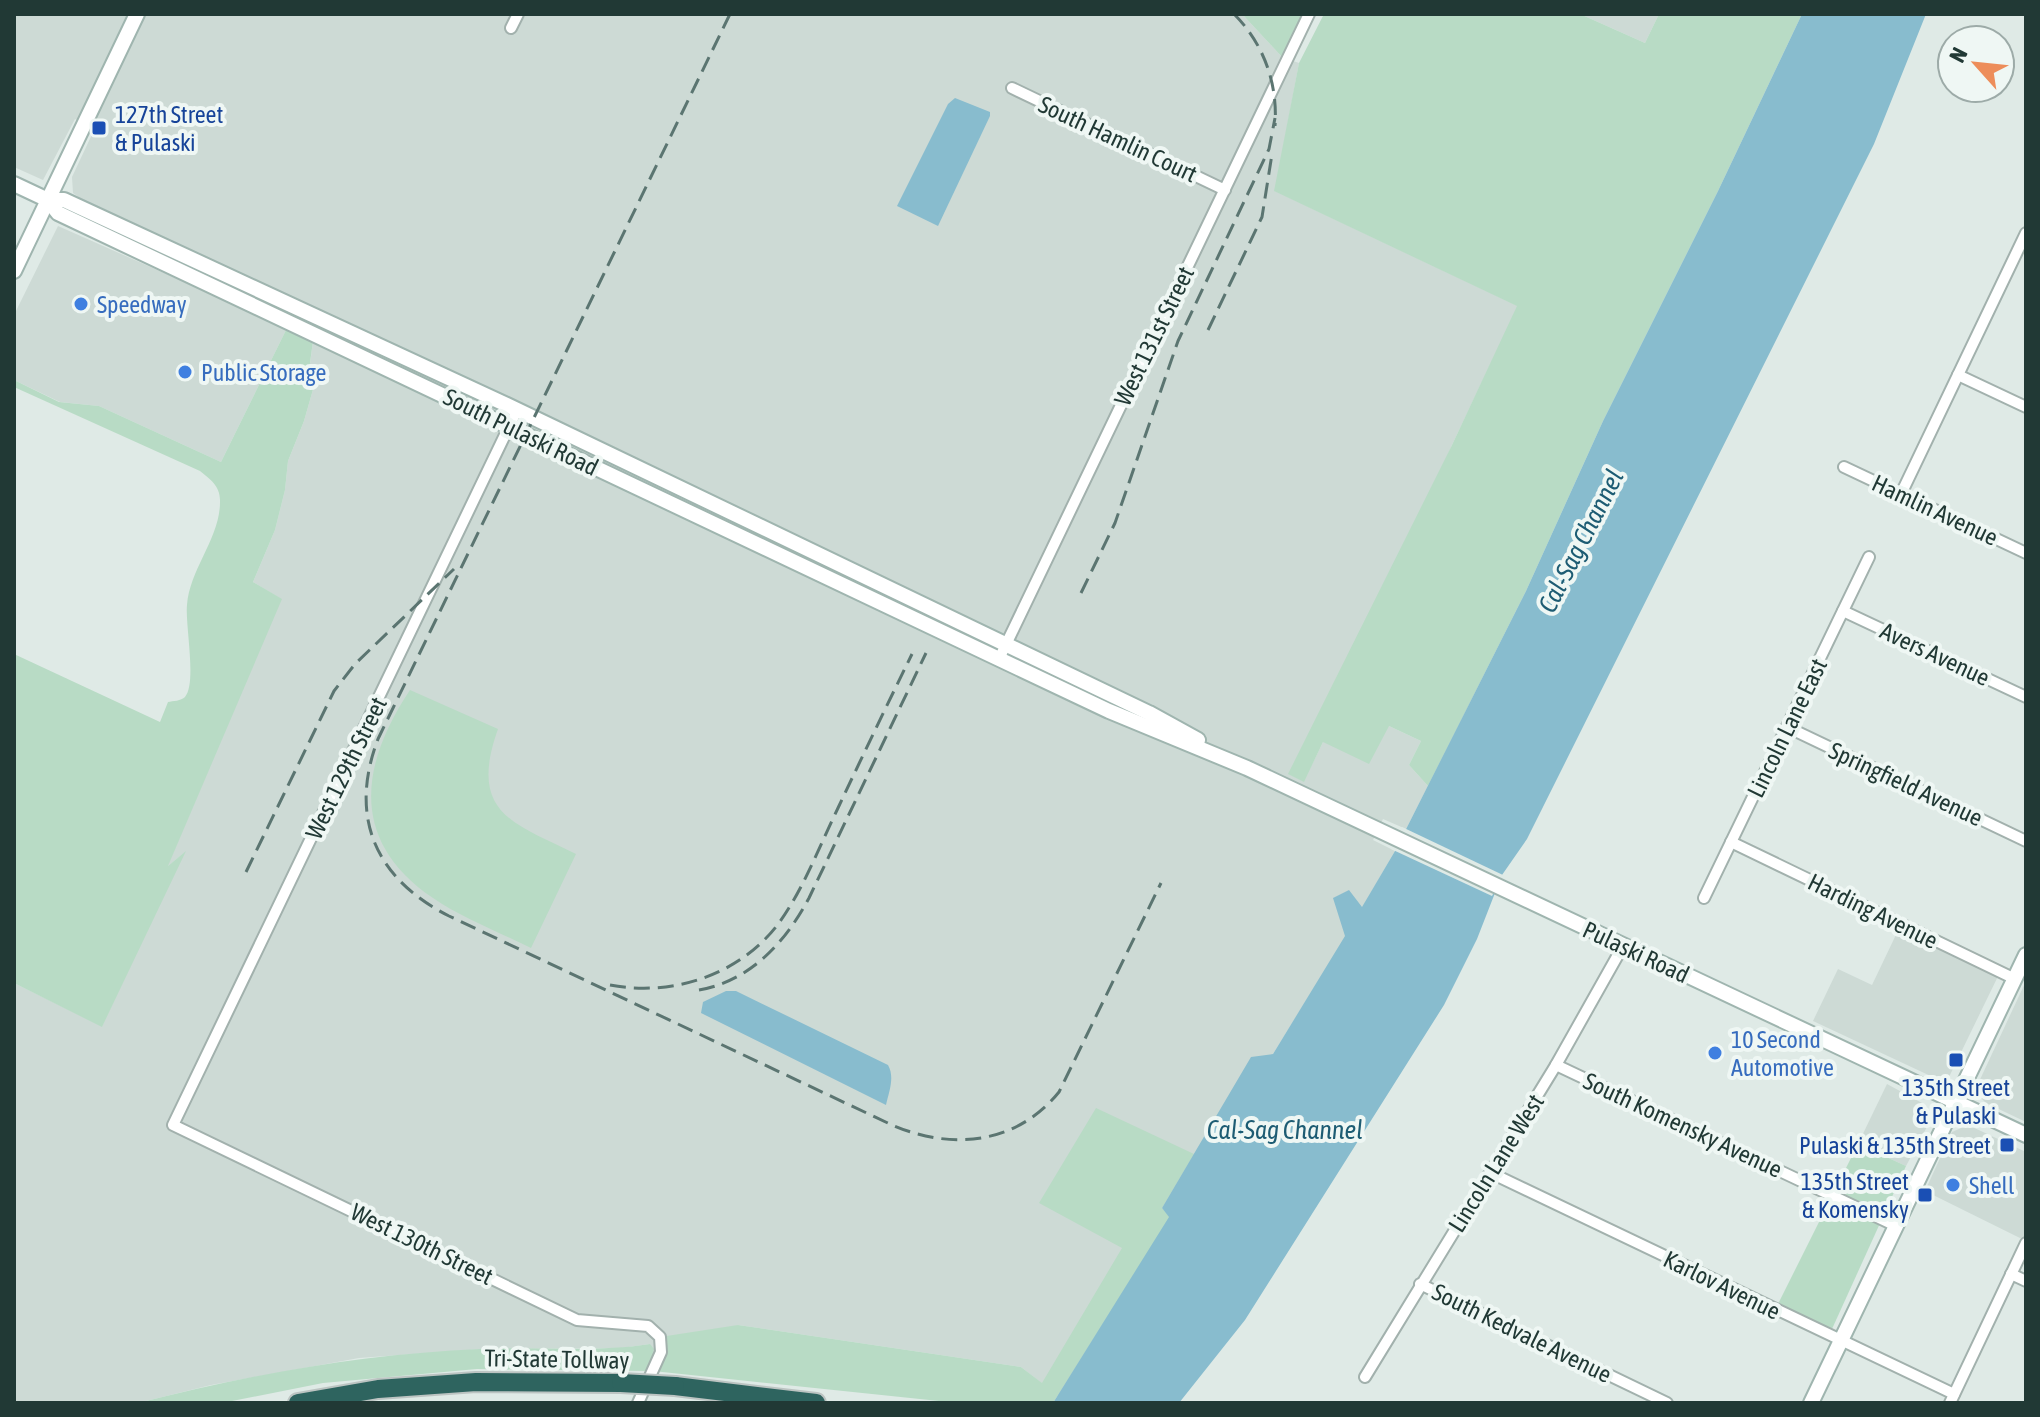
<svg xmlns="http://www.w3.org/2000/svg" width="2040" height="1417" font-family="'Asap Condensed',sans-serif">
<rect width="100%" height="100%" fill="#dfeae6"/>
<g fill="#cddad5">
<path d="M14,14H1242L1282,57L1299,63L1275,191L1518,306L1452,445L1304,781L1323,742L1389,726L1421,741L1409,765L1428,786L1406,829L1383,819L1373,840L1395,851L1362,908L1334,898L1346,936L1273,1054L1162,1208L1170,1217L1058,1396L1021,1367L738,1325L652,1371L650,1344L621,1348L483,1349L359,1358L211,1385L138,1403H14V983L102,1026L184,853L167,867L281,599L253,582L275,530L285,490L288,461L304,421L316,379L310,364L313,341L287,328L221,462L99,406L60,402L14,380V315L58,226L259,315L272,288L80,198L73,193L72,177L95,128L75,119L43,180L14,167Z"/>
<path d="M1580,14H1659L1645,43Z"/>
<path d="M1904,918L2003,966L1949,1077L1937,1079L1813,1021L1838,969L1872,985Z"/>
<path d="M2026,981V1122L1986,1103L1979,1096L1977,1086Z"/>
<path d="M1887,1084L1922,1103L1929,1113V1123L1906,1166L1858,1144Z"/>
<path d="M1968,1125L2026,1152V1241L1925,1191L1952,1132Z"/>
</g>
<g fill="#b8dbc5">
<path d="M1242,14H1302L1282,57Z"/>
<path d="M1324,14H1580L1645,43L1659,14H1802L1718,191L1603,421L1526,591L1428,786L1409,765L1421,741L1389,726L1369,764L1323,742L1304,782L1288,774L1452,445L1517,306L1274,191L1299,63Z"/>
<path d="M287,328L313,341L310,363L316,379L304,421L288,461L285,490L275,530L253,582L282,599L168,866L186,851L102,1027L14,983V654L160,722L168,702C173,701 181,701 185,697C197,683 185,625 187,605C190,568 221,537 220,500C220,486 210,479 200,471L14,387V380L59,402L99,406L221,462Z"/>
<path d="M410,690L498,729C468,813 513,823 576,854L531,948C499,932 462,918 433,898C349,841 360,765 410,690Z"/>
<path d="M1096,1108L1194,1154L1162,1208L1170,1217L1053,1403H958L653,1371L660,1337L738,1325L1021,1367L1042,1383L1122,1248L1039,1203Z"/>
<path d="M1858,1144L1906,1166L1832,1329H1823L1777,1306Z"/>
<path d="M650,1344L654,1349L649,1371L477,1369L323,1383L222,1403H138C251,1374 364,1354 480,1349C537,1346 594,1353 650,1344Z"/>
</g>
<g fill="#88bcce">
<path d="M1802,14H1926L1874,144L1527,839L1502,875L1477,939L1444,1005L1245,1320L1179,1403H1053L1169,1217L1162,1208L1251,1057L1273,1054L1345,936L1333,898L1349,890L1362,907L1395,851L1526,591L1603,421L1718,191Z"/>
<path d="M955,98L990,112V116L938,226L897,206L948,104Z"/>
<path d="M726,991H736L888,1065C895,1077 889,1092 886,1105L701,1013L703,1002Z"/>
</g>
<path fill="#dfeae6" d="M1402,827L1503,875L1492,896L1391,849Z"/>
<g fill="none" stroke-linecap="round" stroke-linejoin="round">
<defs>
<g id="street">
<path d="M511,28L518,14"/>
<path d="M1012,88L1225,190"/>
<path d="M1958,375L2026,407"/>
<path d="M517,410L173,1125L577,1320L648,1326L660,1337L661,1352L638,1403"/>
<path d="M1844,467L2026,553"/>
<path d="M1901,494L2026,233"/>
<path d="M1843,611L2026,697"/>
<path d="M999,659L1309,14"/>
<path d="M1787,727L2026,841"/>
<path d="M1731,842L2015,979"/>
<path d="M1704,898L1869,557"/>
<path d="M1556,1065L1896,1226"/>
<path d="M1491,1173L1954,1394"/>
<path d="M2011,1274L2026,1281"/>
<path d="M1420,1284L1667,1403"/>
<path d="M1365,1377L1556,1065L1623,946"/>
<path d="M1950,1403L2026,1243"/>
</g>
<g id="secondary">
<path d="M14,184L48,200H64L507,405L1149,713L1198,740"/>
<path d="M48,200L58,213L1109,711L1247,768L2026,1135"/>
<path d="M14,271L137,14"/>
<path d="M1811,1403L2026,955"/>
</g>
<g id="highway">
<path d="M675,1386L816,1403"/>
<path d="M298,1403L378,1389L476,1382L621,1383"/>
</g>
</defs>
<use href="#street" stroke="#a2b1ad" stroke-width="14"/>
<use href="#secondary" stroke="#9fb5af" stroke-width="18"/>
<use href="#highway" stroke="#bcc4c2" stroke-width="22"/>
<use href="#street" stroke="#fff" stroke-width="10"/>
<use href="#secondary" stroke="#fff" stroke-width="14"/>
<use href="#highway" stroke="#2e645f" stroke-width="18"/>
<g stroke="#5b7571" stroke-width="3" stroke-dasharray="16 8" stroke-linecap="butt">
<path d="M730,14L378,739C348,818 376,879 449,916L892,1125C952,1151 1017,1144 1059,1092L1161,883"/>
<path d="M1234,14C1264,44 1278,84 1275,126"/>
<path d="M1208,330L1262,217L1272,154"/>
<path d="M1081,593L1115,523L1178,341L1269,149L1275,118"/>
<path d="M246,872L334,691L355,664L454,569"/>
<path d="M610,985C673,997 740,975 779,923C804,888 819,847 838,808C862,757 887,705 912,654"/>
<path d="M699,990C750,981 785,943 809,898L926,653"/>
</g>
<defs>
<path id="highway-bridge" d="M621,1383L675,1386"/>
</defs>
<use href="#highway-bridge" stroke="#bcc4c2" stroke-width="22" stroke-linecap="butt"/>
<use href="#highway-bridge" stroke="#2e645f" stroke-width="18"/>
</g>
<g fill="#1a4fb4" stroke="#eff7f4" stroke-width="3">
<rect x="91" y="120" width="16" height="16" rx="4"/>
<rect x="1948" y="1052" width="16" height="16" rx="4"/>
<rect x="1999" y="1137" width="16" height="16" rx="4"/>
<rect x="1917" y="1187" width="16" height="16" rx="4"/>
</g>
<g fill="#3f7fe0" stroke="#eff7f4" stroke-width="3">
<circle cx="81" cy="304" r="8"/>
<circle cx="185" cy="372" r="8"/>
<circle cx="1715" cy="1053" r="8"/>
<circle cx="1953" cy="1185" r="8"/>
</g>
<g text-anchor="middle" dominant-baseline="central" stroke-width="8" stroke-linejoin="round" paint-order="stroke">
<g font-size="24" fill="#164399" stroke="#eff7f4" text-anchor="end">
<text x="115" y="114" text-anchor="start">127th Street<tspan x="115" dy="28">&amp; Pulaski</tspan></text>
<text x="1956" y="1087" text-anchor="middle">135th Street<tspan x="1956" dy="28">&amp; Pulaski</tspan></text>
<text x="1991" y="1145">Pulaski &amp; 135th Street</text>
<text x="1909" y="1181">135th Street<tspan x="1909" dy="28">&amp; Komensky</tspan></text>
</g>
<g font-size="24" fill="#213935" stroke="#eff7f4">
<text transform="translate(1118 139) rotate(25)">South Hamlin Court</text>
<text transform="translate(1154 336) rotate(-64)">West 131st Street</text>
<text transform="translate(521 432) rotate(26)">South Pulaski Road</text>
<text transform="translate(1935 510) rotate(25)">Hamlin Avenue</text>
<text transform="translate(1935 654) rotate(25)">Avers Avenue</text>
<text transform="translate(1787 728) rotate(-64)">Lincoln Lane East</text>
<text transform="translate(346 768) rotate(-64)">West 129th Street</text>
<text transform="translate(1906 784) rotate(25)">Springfield Avenue</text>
<text transform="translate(1873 911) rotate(26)">Harding Avenue</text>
<text transform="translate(1636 952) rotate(25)">Pulaski Road</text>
<text transform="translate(1683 1125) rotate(25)">South Komensky Avenue</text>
<text transform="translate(1496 1163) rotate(-58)">Lincoln Lane West</text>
<text transform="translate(422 1244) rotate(26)">West 130th Street</text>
<text transform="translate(1722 1285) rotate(26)">Karlov Avenue</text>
<text transform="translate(1522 1333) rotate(26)">South Kedvale Avenue</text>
<text transform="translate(557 1359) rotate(1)">Tri-State Tollway</text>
</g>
<g font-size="24" fill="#366cbe" stroke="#eff7f4" text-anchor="start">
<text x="97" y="304">Speedway</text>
<text x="201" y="372">Public Storage</text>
<text x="1731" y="1039">10 Second<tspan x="1731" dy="28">Automotive</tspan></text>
<text x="1969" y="1185">Shell</text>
</g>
<g font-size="26" font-style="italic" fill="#1d5c73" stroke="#eff7f4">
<text transform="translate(1581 541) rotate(-63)">Cal-Sag Channel</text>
<text x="1285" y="1130">Cal-Sag Channel</text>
</g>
</g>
<rect width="2040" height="1417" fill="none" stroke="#213935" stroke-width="32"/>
<g transform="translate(1976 64) rotate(297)"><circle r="38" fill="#eff7f4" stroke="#9daba8" stroke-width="2"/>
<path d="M0-6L14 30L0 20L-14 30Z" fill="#ed8d5a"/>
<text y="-12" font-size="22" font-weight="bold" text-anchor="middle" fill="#213935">N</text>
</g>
</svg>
